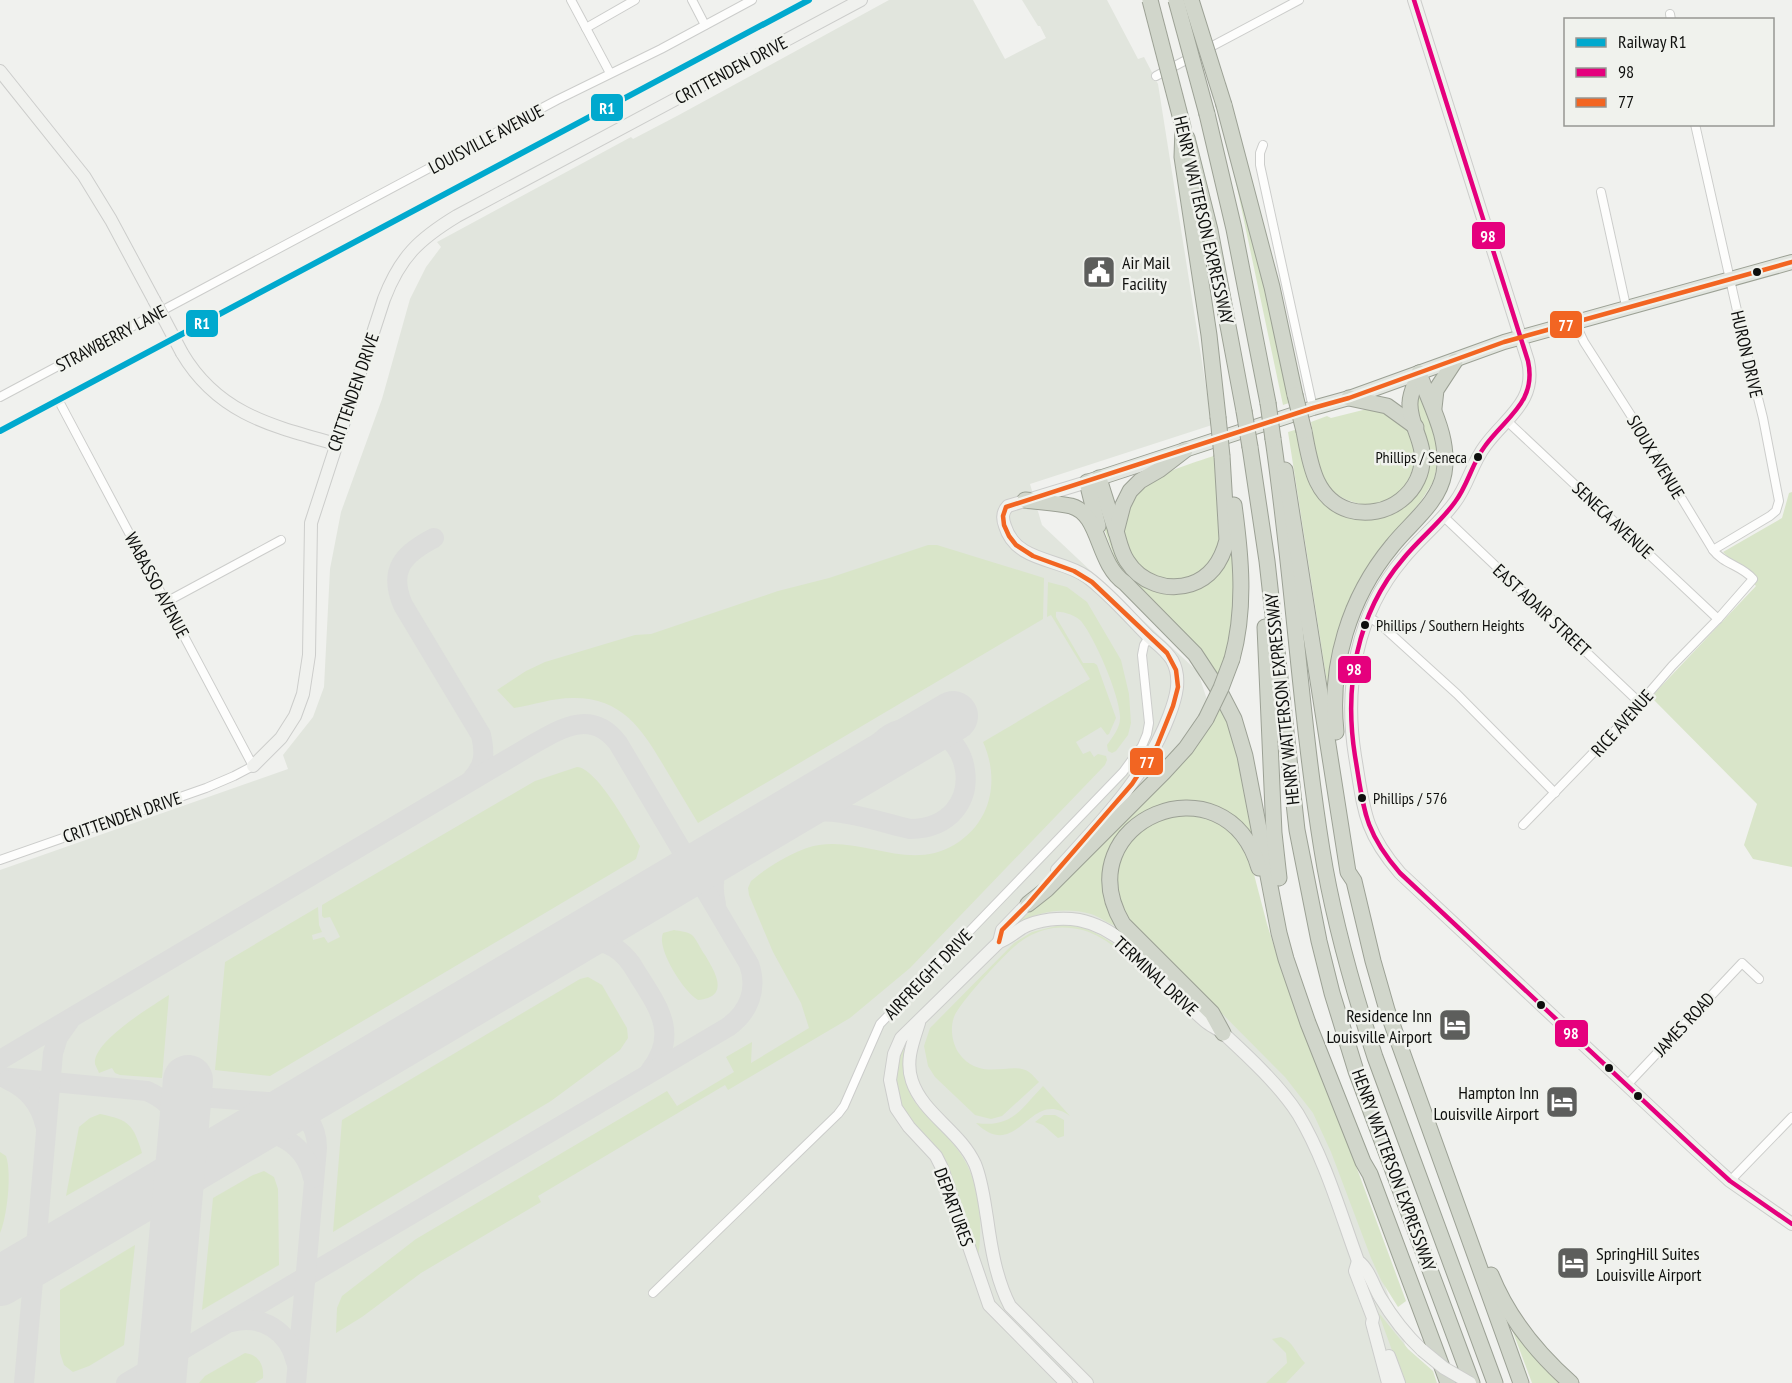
<svg xmlns="http://www.w3.org/2000/svg" width="1792" height="1383" font-family="'PT Sans Narrow',sans-serif">
<rect width="100%" height="100%" fill="#f0f1ee"/>
<path fill="#e1e5dd" d="M889,0H973L1005,59L1046,38L1040,26H1038L1022,0H1107L1138,59L1144,57L1158,84L1212,425L1030,484L1042,525L1198,672L1222,746L1239,808L1258,912L1418,1383H0V870L288,769L283,755L313,717L324,687L330,569L341,512L382,399L410,299L426,267L441,247L437,242L631,137L633,139L677,116Z"/>
<g fill="#d9e5c9">
<path d="M1227,131L1292,402L1283,405L1228,145Z"/>
<path d="M1419,392L1436,441L1437,466L1433,482L1421,501L1378,552L1358,583L1328,689L1288,432L1298,429L1307,473L1344,513L1413,495L1416,403Z"/>
<path d="M1371,408C1444,420 1416,522 1353,502C1339,498 1328,489 1322,476C1315,460 1314,439 1311,422L1327,416L1331,418Z"/>
<path d="M1216,455L1221,538C1197,620 1096,566 1131,504C1134,498 1137,492 1141,488C1162,471 1191,464 1216,455Z"/>
<path d="M1792,492V867L1753,859L1744,845L1757,804L1651,697L1756,586L1723,552L1782,518L1789,493Z"/>
<path d="M1100,496L1122,561L1186,590L1231,543L1235,565L1234,624L1220,677L1190,638L1137,587L1117,564L1097,509Z"/>
<path d="M928,545H937L1044,578L1043,619L698,823C687,805 676,786 665,768C643,730 622,697 572,698C553,698 533,705 514,708L497,690L526,671L545,662L635,635L651,634L778,591L829,578Z"/>
<path d="M1048,582L1067,587L1087,602L1121,660L1129,694L1131,723L1128,735L1116,751L1112,753L1108,751L1107,745C1113,736 1121,727 1120,716C1119,694 1095,638 1081,621C1076,616 1063,611 1056,612V617L1083,663H1094L1097,665L1116,718L1109,734L1107,735L1101,727L1076,742L1083,754L1090,751L1094,757L1098,754L1106,756L1107,760L1105,765L910,968L850,1018L728,1090L725,1085L538,1196L541,1202L421,1273L362,1317L336,1333L337,1308L342,1296L416,1239L667,1091L677,1106L734,1072L726,1057L752,1042L751,1063L809,1028L801,1003L773,952L749,895L748,888L751,881C767,867 798,848 819,845C864,838 910,871 954,845C967,837 977,827 984,813C995,790 993,764 983,742L1090,679L1051,615L1047,617Z"/>
<path d="M1221,703L1231,727L1255,839C1207,772 1099,802 1104,887C1104,902 1111,913 1116,926C1107,923 1100,917 1091,914C1066,907 1040,911 1018,923L1042,900Z"/>
<path d="M577,767C597,768 630,829 640,846L636,859L270,1076L215,1070L225,962L318,907L319,925L322,932L312,935L313,940L324,937L328,943L340,937L330,917L324,918L322,916V905L535,781Z"/>
<path d="M1189,815L1214,821L1233,834L1251,863L1267,924L1283,975L1332,1101L1406,1301L1398,1307L1381,1280L1371,1258L1331,1152L1313,1113L1285,1077L1133,924C1108,889 1114,845 1152,823C1162,817 1178,817 1189,815Z"/>
<path d="M1060,925C1085,924 1104,936 1124,952C1117,950 1109,942 1101,938C1087,929 1069,926 1053,928C1041,930 1029,935 1020,942C1007,951 959,1003 954,1017C950,1028 952,1042 958,1052C980,1084 1012,1060 1029,1072C1032,1074 1036,1079 1039,1082L1002,1116L991,1119L975,1115L935,1077L928,1066L924,1046L930,1028L936,1022L1014,943L1032,932Z"/>
<path d="M674,930C680,931 688,932 692,935C697,940 701,950 705,955C715,972 731,997 698,1000C684,992 656,949 663,933Z"/>
<path d="M588,977L602,985L627,1028L628,1038L620,1050L551,1101L333,1232L342,1120L580,979Z"/>
<path d="M169,995L162,1078L120,1075L115,1073L112,1068L99,1073C98,1070 96,1067 95,1064C92,1042 152,1006 169,995Z"/>
<path d="M905,1044C898,1111 929,1107 960,1153C981,1183 983,1225 978,1260L965,1219L898,1099C894,1076 896,1065 905,1044Z"/>
<path d="M1043,1086L1070,1116C1029,1086 1019,1164 976,1123C1012,1128 1020,1110 1043,1086Z"/>
<path d="M100,1114C129,1120 133,1124 142,1153L66,1196L79,1127L90,1118Z"/>
<path d="M1044,1115H1055L1064,1120V1136L1058,1138L1043,1125L1035,1122Z"/>
<path d="M0,1152L6,1156C12,1173 7,1217 0,1233Z"/>
<path d="M264,1171L274,1177L278,1189L279,1265L202,1310L213,1198L253,1175Z"/>
<path d="M135,1245L124,1345L89,1366L73,1372L64,1365L60,1353V1290Z"/>
<path d="M1378,1312L1408,1349L1433,1371L1437,1383H1404Z"/>
<path d="M1507,1316L1567,1383H1532Z"/>
<path d="M1281,1337C1293,1341 1296,1354 1305,1363L1286,1383H1266L1287,1363L1286,1353L1272,1339Z"/>
<path d="M245,1353C259,1355 264,1365 263,1378L255,1383H199L205,1376Z"/>
</g>
<g fill="none" stroke-linecap="round" stroke-linejoin="round">
<g stroke="#dcdddb" stroke-width="20">
<path d="M434,538C403,554 388,570 403,605L481,735C485,753 485,765 472,779"/>
<path d="M778,820C820,800 867,819 910,829C994,828 976,711 902,729C882,734 872,749 866,767"/>
<path d="M716,904C710,880 716,862 734,846"/>
<path d="M504,982C543,959 596,913 632,965C654,1002 682,1031 650,1071"/>
<path d="M0,1060L530,746C560,729 591,708 618,743L749,964C758,989 749,1012 728,1027L126,1383"/>
<path d="M0,1077L147,1091C165,1099 174,1108 180,1126L174,1205"/>
<path d="M8,1080C28,1089 40,1103 45,1125"/>
<path d="M186,1096L281,1103C304,1110 317,1124 317,1148L296,1383"/>
<path d="M196,1166C212,1156 229,1144 246,1137C278,1125 306,1147 313,1178"/>
<path d="M231,1322C262,1314 289,1331 296,1362"/>
<path d="M24,1383L53,1053L58,1037L70,1020"/>
<path d="M163,1383L167,1366L176,1355"/>
</g>
<g stroke="#dcdddb" stroke-width="50">
<path d="M0,1281L953,716"/>
<path d="M161,1383L188,1080"/>
</g>
<defs>
<g id="street">
<path d="M571,0L610,73"/>
<path d="M692,0L705,25"/>
<path d="M1670,14L1671,20"/>
<path d="M586,28L635,0"/>
<path d="M1156,76L1299,0"/>
<path d="M1695,124L1745,346L1763,418L1779,501L1776,511L1770,516L1713,550"/>
<path d="M1263,145L1260,153V165L1313,408"/>
<path d="M1601,192L1626,306"/>
<path d="M0,397L557,100L661,49L752,0"/>
<path d="M1507,421L1718,619"/>
<path d="M1443,516L1641,704"/>
<path d="M166,602L281,540"/>
<path d="M1369,617L1381,625L1457,694L1555,793"/>
<path d="M1523,825L1628,717L1672,666L1718,619L1753,579C1743,566 1723,564 1713,550L1639,428L1584,342L1574,321"/>
<path d="M0,860L206,788L234,776L253,766L61,405"/>
<path d="M1626,1086L1742,963L1759,979"/>
<path d="M1730,1181L1792,1117"/>
<path d="M653,1293L838,1114L844,1106L880,1024L1123,772L1142,746L1147,734L1149,723L1142,655L1144,645L1149,637"/>
</g>
<g id="secondary">
<path d="M1414,0L1528,361C1537,402 1506,417 1485,446C1472,463 1468,485 1455,502C1440,523 1419,539 1403,559C1356,614 1344,687 1355,756C1364,809 1363,830 1400,873L1695,1149L1730,1181L1792,1224"/>
<path d="M0,71L84,176L111,220L154,300"/>
<path d="M182,353C218,414 272,426 336,444"/>
<path d="M253,766L281,738L295,716L303,694L309,655L311,523L384,299C400,257 419,239 457,216L861,0"/>
<path d="M1057,870C1100,823 1146,777 1169,716C1176,698 1182,678 1172,660C1166,650 1157,644 1149,637C1129,617 1110,594 1087,577C1061,558 1016,563 1005,526C1002,518 1002,512 1008,506L1087,482"/>
<path d="M999,942L1002,930L1032,899"/>
<path d="M919,1023C913,1042 905,1061 912,1081C923,1114 960,1131 975,1164C982,1181 984,1200 987,1218C991,1247 996,1279 1010,1306L1087,1383"/>
<path d="M1358,1261L1355,1271L1373,1318L1372,1323L1388,1383"/>
<path d="M1389,1356L1399,1383"/>
<path d="M1066,1383L989,1305L942,1168L936,1156L909,1127L896,1108L890,1080L894,1054L901,1038L999,942C1008,939 1014,933 1022,928C1038,919 1062,917 1079,920C1131,930 1167,990 1205,1021C1211,1026 1218,1029 1224,1034C1249,1057 1280,1086 1298,1114C1325,1159 1340,1212 1358,1261C1369,1269 1373,1285 1380,1297C1392,1317 1406,1335 1422,1350"/>
</g>
<path id="primary" d="M1090,481L1313,408L1349,398L1504,342L1792,262"/>
<g id="highway">
<path d="M1224,105L1272,287L1295,395"/>
<path d="M1207,114L1234,229L1268,403"/>
<path d="M1183,127L1182,157L1209,335L1218,417"/>
<path d="M1187,138L1210,230L1244,411"/>
<path d="M1349,398L1387,406L1416,427"/>
<path d="M1434,408L1436,390L1455,361"/>
<path d="M1304,431C1310,462 1314,499 1349,510C1386,521 1426,492 1422,452C1420,436 1409,420 1410,403C1410,393 1416,382 1419,373"/>
<path d="M1273,439C1293,575 1300,714 1322,850C1333,920 1353,989 1375,1057L1495,1383"/>
<path d="M1250,447L1267,561L1297,830L1319,941L1332,993L1356,1071L1472,1383"/>
<path d="M1285,470L1348,872L1354,881L1373,961L1387,1010L1521,1383"/>
<path d="M1099,478C1104,496 1110,513 1116,531C1119,541 1121,552 1127,561C1140,582 1167,592 1191,584C1212,577 1222,560 1227,540L1222,456"/>
<path d="M1087,482L1098,526"/>
<path d="M1025,500C1040,502 1056,503 1071,506C1101,514 1096,563 1125,583L1195,654L1220,692L1234,719L1245,756L1279,933L1286,959L1308,1023L1363,1162L1370,1174L1448,1383"/>
<path d="M1116,532L1123,505L1130,491L1140,481L1159,470L1185,450"/>
<path d="M1265,627L1274,833L1279,878"/>
<path d="M1232,659C1246,608 1241,556 1234,505"/>
<path d="M1336,732C1329,665 1349,598 1392,546C1410,523 1439,503 1444,473C1450,437 1430,405 1419,373"/>
<path d="M1028,904L1047,889L1164,772L1186,748L1206,719"/>
<path d="M1223,1033L1212,1013L1123,924C1063,821 1226,753 1259,868"/>
<path d="M1491,1275C1508,1317 1537,1353 1571,1383"/>
</g>
</defs>
<use href="#street" stroke="#cccdcb" stroke-width="10"/>
<use href="#secondary" stroke="#cccdcb" stroke-width="14"/>
<use href="#primary" stroke="#9ca195" stroke-width="16"/>
<use href="#highway" stroke="#9ca195" stroke-width="17"/>
<use href="#street" stroke="#fdfdfc" stroke-width="8"/>
<use href="#secondary" stroke="#f0f1ee" stroke-width="12"/>
<use href="#primary" stroke="#e2e5df" stroke-width="14"/>
<use href="#highway" stroke="#d1d6cb" stroke-width="15"/>
<defs>
<g id="secondary-bridge">
<path d="M154,300L182,353"/>
<path d="M1422,1350L1444,1368L1470,1383"/>
</g>
<g id="highway-bridge">
<path d="M1150,0L1183,127"/>
<path d="M1176,0L1207,114"/>
<path d="M1191,0L1224,105"/>
<path d="M1295,395L1304,431"/>
<path d="M1268,403L1273,439"/>
<path d="M1244,411L1250,447"/>
<path d="M1218,417L1222,456"/>
<path d="M1206,719L1221,688L1232,659"/>
</g>
</defs>
<use href="#secondary-bridge" stroke="#cccdcb" stroke-width="14" stroke-linecap="butt"/>
<use href="#highway-bridge" stroke="#9ca195" stroke-width="17" stroke-linecap="butt"/>
<use href="#secondary-bridge" stroke="#f0f1ee" stroke-width="12"/>
<use href="#highway-bridge" stroke="#d1d6cb" stroke-width="15"/>
<defs>
<path id="bus-1" d="M1414,0L1528,361C1537,402 1506,417 1485,446C1472,463 1468,485 1455,502C1440,523 1419,539 1403,559C1356,614 1344,687 1355,756C1364,809 1363,830 1400,873L1695,1149L1730,1181L1792,1224"/>
<path id="bus-2" d="M999,942L1002,930L1028,904L1132,784L1157,746L1173,706L1178,687L1176,670L1167,653L1092,582L1074,571L1033,556L1016,545L1009,536L1004,525L1003,516L1006,507L1313,408L1349,398L1504,342L1792,262"/>
</defs>
<use href="#bus-1" stroke="#f0f2ed" stroke-width="9"/>
<use href="#bus-2" stroke="#f0f2ed" stroke-width="9"/>
<use href="#bus-1" stroke="#e5007d" stroke-width="4.5"/>
<use href="#bus-2" stroke="#f26522" stroke-width="4.5"/>
<defs>
<path id="rail-1" d="M0,431L809,0"/>
</defs>
<use href="#rail-1" stroke="#f0f2ed" stroke-width="10"/>
<use href="#rail-1" stroke="#00a9ce" stroke-width="6"/>
</g>
<defs>
<symbol id="civic-square" viewBox="-11 -11 22 22"><rect x="-9" y="-9" width="18" height="18" rx="4" fill="#5d5e5c" stroke="#f0f2ed"/><path d="M-.6-6.5H3V-4.5H.6V-3L4-1V1h2V6H-6V1h2V-1L-.6-3ZM-1.2 2.5V6h2.4V2.5Z" fill="#fff"/></symbol>
<symbol id="hotel-square" viewBox="-11 -11 22 22"><rect x="-9" y="-9" width="18" height="18" rx="4" fill="#5d5e5c" stroke="#f0f2ed"/><path d="M-6-4.5h1.5V1H6V5H4.5V3h-9V5H-6ZM-4 0a1.8 1.8 0 1 1 3.6 0ZM.5 0V-2.5h3Q6-2.5 6 0Z" fill="#fff"/></symbol>
</defs>
<g fill-rule="evenodd">
<use href="#civic-square" x="1080" y="253" width="38" height="38"/>
<use href="#hotel-square" x="1436" y="1006" width="38" height="38"/>
<use href="#hotel-square" x="1543" y="1083" width="38" height="38"/>
<use href="#hotel-square" x="1554" y="1244" width="38" height="38"/>
</g>
<g fill="#0e0f0d" stroke="#f0f2ed" stroke-width="2">
<circle cx="1757" cy="272" r="5"/>
<circle cx="1478" cy="457" r="5"/>
<circle cx="1365" cy="625" r="5"/>
<circle cx="1362" cy="798" r="5"/>
<circle cx="1541" cy="1005" r="5"/>
<circle cx="1609" cy="1068" r="5"/>
<circle cx="1638" cy="1096" r="5"/>
</g>
<g text-anchor="middle" dominant-baseline="central" stroke-width="5" stroke-linejoin="round" paint-order="stroke">
<g font-size="16" fill="#0e0f0d" stroke="#f0f2ed" text-anchor="start">
<text x="1467" y="457" text-anchor="end">Phillips / Seneca</text>
<text x="1376" y="625">Phillips / Southern Heights</text>
<text x="1373" y="798">Phillips / 576</text>
</g>
<g font-size="18" fill="#0e0f0d" stroke="#f0f2ed">
<text transform="translate(731 70) rotate(-28)">CRITTENDEN DRIVE</text>
<text transform="translate(486 139) rotate(-28)">LOUISVILLE AVENUE</text>
<text transform="translate(1204 220) rotate(77)">HENRY WATTERSON EXPRESSWAY</text>
<text transform="translate(111 338) rotate(-28)">STRAWBERRY LANE</text>
<text transform="translate(1747 354) rotate(77)">HURON DRIVE</text>
<text transform="translate(353 392) rotate(-71)">CRITTENDEN DRIVE</text>
<text transform="translate(1656 457) rotate(59)">SIOUX AVENUE</text>
<text transform="translate(1613 520) rotate(43)">SENECA AVENUE</text>
<text transform="translate(157 585) rotate(62)">WABASSO AVENUE</text>
<text transform="translate(1542 610) rotate(43)">EAST ADAIR STREET</text>
<text transform="translate(1282 699) rotate(-96)">HENRY WATTERSON EXPRESSWAY</text>
<text transform="translate(1622 723) rotate(-48)">RICE AVENUE</text>
<text transform="translate(122 817) rotate(-19)">CRITTENDEN DRIVE</text>
<text transform="translate(928 974) rotate(-46)">AIRFREIGHT DRIVE</text>
<text transform="translate(1156 976) rotate(43)">TERMINAL DRIVE</text>
<text transform="translate(1684 1024) rotate(-47)">JAMES ROAD</text>
<text transform="translate(1394 1170) rotate(70)">HENRY WATTERSON EXPRESSWAY</text>
<text transform="translate(954 1207) rotate(70)">DEPARTURES</text>
</g>
<g font-size="18" fill="#0e0f0d" stroke="#f0f2ed" text-anchor="start">
<text x="1122" y="262">Air Mail<tspan x="1122" dy="21">Facility</tspan></text>
<text x="1432" y="1015" text-anchor="end">Residence Inn<tspan x="1432" dy="21">Louisville Airport</tspan></text>
<text x="1539" y="1092" text-anchor="end">Hampton Inn<tspan x="1539" dy="21">Louisville Airport</tspan></text>
<text x="1596" y="1253">SpringHill Suites<tspan x="1596" dy="21">Louisville Airport</tspan></text>
</g>
</g>
<g stroke="#f0f2ed" stroke-width="2">
<rect x="590" y="93" width="34" height="29" rx="6" fill="#00a9ce"/>
<rect x="1471" y="221" width="35" height="29" rx="6" fill="#e5007d"/>
<rect x="185" y="309" width="34" height="29" rx="6" fill="#00a9ce"/>
<rect x="1549" y="310" width="34" height="29" rx="6" fill="#f26522"/>
<rect x="1337" y="655" width="35" height="29" rx="6" fill="#e5007d"/>
<rect x="1129" y="747" width="35" height="29" rx="6" fill="#f26522"/>
<rect x="1554" y="1019" width="35" height="29" rx="6" fill="#e5007d"/>
</g>
<g font-size="16" text-anchor="middle" font-weight="bold" fill="#fff">
<text x="607" y="114">R1</text>
<text x="1488" y="242">98</text>
<text x="202" y="329">R1</text>
<text x="1566" y="331">77</text>
<text x="1354" y="675">98</text>
<text x="1147" y="768">77</text>
<text x="1571" y="1039">98</text>
</g>
<rect x="1564" y="18" width="210" height="108" fill="#f0f2ed" stroke="#969793" stroke-width="1.5"/>
<rect x="1576" y="38" width="30" height="9" fill="#00a9ce" stroke="#969793" stroke-width="1.5"/>
<text x="1618" y="48" font-size="18" fill="#0e0f0d">Railway R1</text>
<rect x="1576" y="68" width="30" height="9" fill="#e5007d" stroke="#969793" stroke-width="1.5"/>
<text x="1618" y="78" font-size="18" fill="#0e0f0d">98</text>
<rect x="1576" y="98" width="30" height="9" fill="#f26522" stroke="#969793" stroke-width="1.5"/>
<text x="1618" y="108" font-size="18" fill="#0e0f0d">77</text>
</svg>
